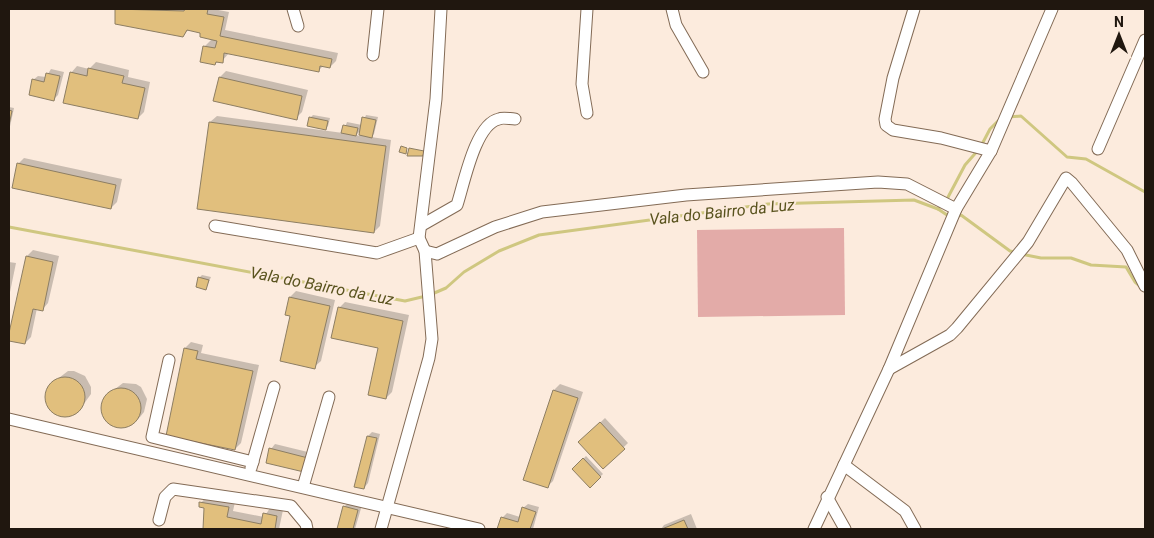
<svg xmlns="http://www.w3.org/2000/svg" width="1154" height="538" font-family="Roboto,sans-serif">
<rect width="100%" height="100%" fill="#fcebdd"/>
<path fill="#e3aba8" d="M844,228L845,315L698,317L697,230Z"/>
<g fill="#0003" fill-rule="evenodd">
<path d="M117,9H213L229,12L225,30L338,53L336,61L330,67L324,65L319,70L229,53L222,61H218L215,64L205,46L212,39L202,32L189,29L183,36L115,17Z"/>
<path d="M96,62L129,70L128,77L150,82L144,112L138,118L71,73L77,66L89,69Z"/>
<path d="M51,69L64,72L58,95L54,99L33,80L38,76L46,77Z"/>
<path d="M226,71L308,90L302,112L296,118L215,100L220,77Z"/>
<path d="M9,107L14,108L9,131Z"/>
<path d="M313,115L330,118L328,126L325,129L310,118Z"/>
<path d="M366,115L378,117L374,134L371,137L391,140L380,226L374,232L210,122L217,116L343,133L347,122L362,125ZM361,130L360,136L356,135Z"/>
<path d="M24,158L122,179L117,202L111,208L18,164Z"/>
<path d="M33,250L59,256L48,303L42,310L37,308L31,337L25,343L9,339L27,256Z"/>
<path d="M9,262L16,263L9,297Z"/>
<path d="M202,275L211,277L206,288L199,278Z"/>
<path d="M296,291L335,300L321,361L314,367L292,316L290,297Z"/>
<path d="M345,302L409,315L392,392L386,398L380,347L339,308Z"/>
<path d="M191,342L203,345L201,353L259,365L241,443L235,449L185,348Z"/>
<path d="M68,371H74L85,376L91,387V394L78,412L65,416L53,412L46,401L47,389L51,384Z"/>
<path d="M123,383L136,384L141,387L147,399L144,412L140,417L133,423L121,427L109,423L105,419L102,407L106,396Z"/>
<path d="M560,384L583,392L553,481L547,487L525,480L554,390Z"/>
<path d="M605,418L628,443L603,467L580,442Z"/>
<path d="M372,432L380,434L368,483L364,488L368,436Z"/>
<path d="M275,444L312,453L308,466L271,449Z"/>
<path d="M586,456L603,474L590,486L574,469Z"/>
<path d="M207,496L235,502L233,511L264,517L270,508L283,510L279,529H205L206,507L201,503Z"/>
<path d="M349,502L362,505L355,529H338L344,507Z"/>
<path d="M528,504L539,507L533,529L499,528L502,518L507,513L520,517L523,508Z"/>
<path d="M691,514L697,529H661L664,525Z"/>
</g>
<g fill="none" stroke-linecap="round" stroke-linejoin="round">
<g stroke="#cfc780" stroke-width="3">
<path d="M1008,117L1021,116L1067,157L1086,159L1145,192"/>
<path d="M946,201L965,165L980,148L990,129L1000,119"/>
<path d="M938,209L950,217"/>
<path d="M956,217L961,215L1010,251L1015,252"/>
<path d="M9,227L405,301L426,296"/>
<path d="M1021,254L1041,258H1071L1091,265L1126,267L1135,282L1141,287"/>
<path d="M432,294L446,288L464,272L499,251L539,235L768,204L914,200L938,209L942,205"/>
</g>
</g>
<g fill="#e1bf7d" stroke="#8d7e63">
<path d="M115,9L184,11L185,9H208L207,14L224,17L220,36L332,59L330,68L320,66L319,72L224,53L223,63L216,62L215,65L200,62L203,46L215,48L217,41L200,37V33L187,30L183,37L115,24Z"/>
<path d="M88,68L124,76L122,83L145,88L138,119L63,103L70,72L87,76Z"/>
<path d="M46,73L60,76L54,101L29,95L32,79L44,82Z"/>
<path d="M219,77L302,96L297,120L213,101Z"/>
<path d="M9,110L12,111L9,125Z"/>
<path d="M309,117L328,121L326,130L307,126Z"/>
<path d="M362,117L376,120L372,138L359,135Z"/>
<path d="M209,122L386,146L374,233L197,209Z"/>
<path d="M343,125L358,128L356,136L341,133Z"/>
<path d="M401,146L407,148L406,154L399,152Z"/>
<path d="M409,148L424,151L423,156H407Z"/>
<path d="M17,163L116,185L111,209L12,188Z"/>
<path d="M26,256L53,262L43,311L33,309L25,344L9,341V333Z"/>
<path d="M198,277L209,280L206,290L196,287Z"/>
<path d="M289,297L330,306L315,369L280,361L290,316L285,315Z"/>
<path d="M338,307L403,321L386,399L368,395L378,348L331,338Z"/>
<path d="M184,348L198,351L196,359L253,371L235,450L166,436Z"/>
<circle cx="65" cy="397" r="20"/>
<circle cx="121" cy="408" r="20"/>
<path d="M553,390L578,398L548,488L523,480Z"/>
<path d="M600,422L625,449L603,469L578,442Z"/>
<path d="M367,436L377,438L364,489L354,487Z"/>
<path d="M269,448L308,458L304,472L266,463Z"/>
<path d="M583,458L601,477L590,488L572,469Z"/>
<path d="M199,502L229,507L227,517L261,524L263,513L277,516L275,529H203L204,508L199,507Z"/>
<path d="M343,506L358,510L353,529H337Z"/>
<path d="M522,507L536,512L530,529H497L501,517L518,522Z"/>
<path d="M684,520L688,529H662Z"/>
</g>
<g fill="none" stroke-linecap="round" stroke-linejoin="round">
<defs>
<g id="minor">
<path d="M293,9L298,26"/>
<path d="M672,9L676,25L703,72"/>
<path d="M914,9L893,78L885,119L886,125L893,130L941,138L991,151"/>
<path d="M373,55L378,9"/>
<path d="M587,113L582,84L587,9"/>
<path d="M1098,149L1145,40"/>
<path d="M422,225L457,205C464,184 475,124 499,119C503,117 510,119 515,119"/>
<path d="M215,226L377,253L419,238"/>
<path d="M425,251L437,254L495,227L542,212L686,195L878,182L907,184L956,209"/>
<path d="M169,360L152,437L253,462"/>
<path d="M889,369L950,335L957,328L1028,242L1066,178L1072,183L1127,250L1145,286"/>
<path d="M9,419L479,529"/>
<path d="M844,465L905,511L915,529"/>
<path d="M251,468L274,387"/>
<path d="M303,487L329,397"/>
<path d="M827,497L845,529"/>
<path d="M159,520L165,497L173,489L291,506L306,524L307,529"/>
<path d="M381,529L429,358L432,339L425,251L419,238L436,99L441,9"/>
<path d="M814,529L889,369L956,209L991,151L1052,9"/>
</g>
</defs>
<use href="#minor" stroke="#836b56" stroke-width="13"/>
<use href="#minor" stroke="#fff" stroke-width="11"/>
</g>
<g text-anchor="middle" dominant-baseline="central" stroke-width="4" stroke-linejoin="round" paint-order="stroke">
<g font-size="16" font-style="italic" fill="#59531e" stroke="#fcebdd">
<text transform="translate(722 212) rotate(-6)">Vala do Bairro da Luz</text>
<text transform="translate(322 286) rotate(11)">Vala do Bairro da Luz</text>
</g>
</g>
<rect width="1154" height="538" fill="none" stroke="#20170f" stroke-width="20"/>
<g transform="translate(1119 35)" stroke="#fcebdd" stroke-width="4" paint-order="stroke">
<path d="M0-4L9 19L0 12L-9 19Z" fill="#20170f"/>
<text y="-8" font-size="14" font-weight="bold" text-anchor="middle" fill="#20170f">N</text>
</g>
</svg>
